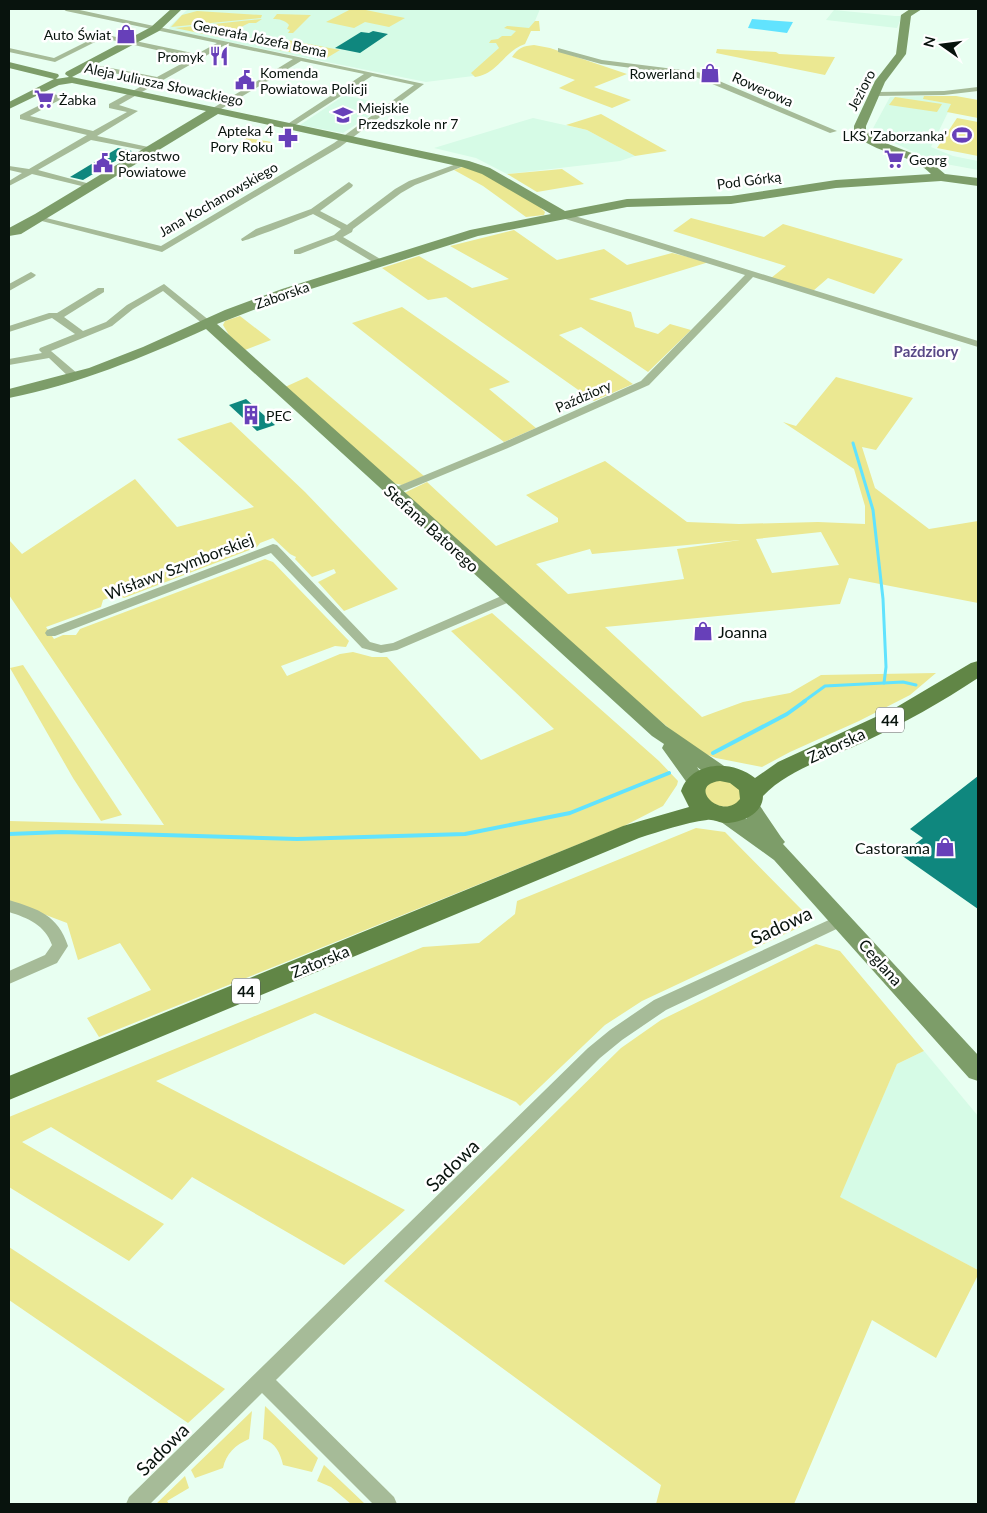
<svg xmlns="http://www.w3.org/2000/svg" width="987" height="1513" font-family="Lato,sans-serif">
<rect width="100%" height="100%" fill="#e8fff1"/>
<g fill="#d6fbe6">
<path d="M188,9H540L532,28L484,71L473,76L426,82L169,30L170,26Z"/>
<path d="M834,10L895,16H902L897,28L826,20Z"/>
<path d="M345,95L386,105L343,133L300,125Z"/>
<path d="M924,96V99L952,104L931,147L953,156L978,161V170L935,162L871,132L890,97Z"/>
<path d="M533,118L587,130L635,156L620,161L507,174L476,158L434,148Z"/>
<path d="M924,1051L978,1116V1270L839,1197L897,1064Z"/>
</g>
<g fill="#ebe892" fill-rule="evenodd">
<path d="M351,9H361L405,18L389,27L365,22L354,28L326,22Z"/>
<path d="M197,11L262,15L261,18L171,27L182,15Z"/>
<path d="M277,14L311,15L293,33H288L290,30L287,29L289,25C285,20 279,19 273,19Z"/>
<path d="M262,19L256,23H249L225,35L231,36L223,38L175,28Z"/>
<path d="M535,21H539L540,31H531L525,44C505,50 498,74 475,77L471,73L499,48L496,43H489L491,40L498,39L502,36H511L516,31L504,28L507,26L529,28Z"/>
<path d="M288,40L340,50L325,59L279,50Z"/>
<path d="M534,45L550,48L627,74L594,87L631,100L612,108L559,88L575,80L512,57C518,48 523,46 534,45Z"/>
<path d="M717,49L776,52L779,54L835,57L825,75L716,53Z"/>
<path d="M924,96H956L978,100V118L947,112L951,104L923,99Z"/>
<path d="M895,97L942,104L937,112L889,105Z"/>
<path d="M601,114L667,151L635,156L587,130L566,125Z"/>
<path d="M957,118L978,122V156L937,148Z"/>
<path d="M247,138L272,142L258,152L234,146Z"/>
<path d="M465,166L483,172L543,207L541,208L545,212L544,215L526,217L483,186L454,170Z"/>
<path d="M562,169L584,184L537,192L507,174Z"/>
<path d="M691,218L764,237L783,224L903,259L874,294L828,278L813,291L771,278L786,266L673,231Z"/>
<path d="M514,230L557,260L604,249L627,265L672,253L709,262L589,299L631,312L635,327L658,334L670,324L691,330L648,372L581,327L559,335L633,384L594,401L446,297L428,300L382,268L419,256L472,288L509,279L450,246Z"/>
<path d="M402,307L510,382L489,389L536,428L504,442L352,323Z"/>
<path d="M240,316L271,340L245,350L229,335L223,325L225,321Z"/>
<path d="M307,377L424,476L402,485L393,483L285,387Z"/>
<path d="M836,377L913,398L876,450L862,447L875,488L929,529L978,521V603L849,578L840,604L605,627L702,717L743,702L790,693L821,675L936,673L910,695L859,721L790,752L762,767L716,758L697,751L616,685L402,494L427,482L496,546L558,522V518L526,495L605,461L687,522L739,524L818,522L865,524V506L854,469L783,422L796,426ZM821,532L839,565L772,573L756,539ZM740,540L677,549L684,579L568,594L536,564L590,549L592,554Z"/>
<path d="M231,422L305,492L398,589L344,611L318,582L336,573L334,569L312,577L295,559L296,557L290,554L273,538L260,543L257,547L124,598L117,595L103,600L101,607L46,627L54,639L63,635H76L80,629L265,559L273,562L349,641L346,647L335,646L281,666L287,676L340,654L353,652L372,657H387L481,760L554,729L451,631L492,613L659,761L678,781L677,785L663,806L624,826L99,1037L87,1018L151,990L120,943L78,960L67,923L9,901V821L164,825L9,595V540L22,554L135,479L177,527L254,507L177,439Z"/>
<path d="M23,665L122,815L101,821L73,778L10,668Z"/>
<path d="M726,780L740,789L742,798C730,812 720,807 705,800L704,786L713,781Z"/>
<path d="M696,828L725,832L802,910L800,927L642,1001L605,1025L520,1106L516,1102L315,1013L156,1081L405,1210L344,1265L192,1177L172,1200L51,1127L22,1142L164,1224L129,1261L9,1187V1117L423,947L479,943L515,914L517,901Z"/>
<path d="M816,944L840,951L924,1051L897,1064L840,1197L978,1270V1275L936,1358L872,1320L794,1504H656L661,1485L384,1281L621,1048L661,1020Z"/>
<path d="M9,1247L225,1389L188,1423L9,1300Z"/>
<path d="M265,1406L318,1458L312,1472L283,1465C280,1453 276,1443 263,1439Z"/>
<path d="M252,1411L249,1439C235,1445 226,1454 223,1468L195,1478L191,1470Z"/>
<path d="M324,1465L365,1504H351L331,1487L317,1481Z"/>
<path d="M185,1476L189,1488L167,1501L169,1504H156Z"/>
</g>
<path fill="#61e3fe" d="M752,19L793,22L787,33L748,28Z"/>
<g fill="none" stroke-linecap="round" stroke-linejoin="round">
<g stroke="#61e3fe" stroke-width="3">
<path d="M853,443L873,510L883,599L886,667L884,683"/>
<path d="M803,702L825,686L903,682L916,685"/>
</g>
<g stroke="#61e3fe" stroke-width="4">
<path d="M713,753L787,714L805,701"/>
<path d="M9,834L62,832L297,839L465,834L570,813L669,773"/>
</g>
</g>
<g fill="#0f877e">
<path d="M373,31L388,34L360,53L335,48L361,32L369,33Z"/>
<path d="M118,148L132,151L83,180L70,177Z"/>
<path d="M246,399L275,425L257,431L229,405Z"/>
<path d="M978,776V909L901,855L923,838L910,829Z"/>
</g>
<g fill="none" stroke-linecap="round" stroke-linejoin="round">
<g fill="#a6bb98" fill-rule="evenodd">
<path d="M63,9H75L424,84L340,147L162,252L34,219L38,216L161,246L334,143L414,85L372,76L289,129L285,127L286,125L364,74L301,61L216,112L212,110L213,108L293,59L225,45L119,105L138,111L97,136L153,148V152L91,140L38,170L94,185V189L32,174L9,186V181L22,173L9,170V166L29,169L87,135L20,119V115L54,98L34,93V89L65,97L30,116L93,131L127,112L109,108V104L151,81L85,67V63L157,77L192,58L103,38L55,62L9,52V48L54,58L102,34L197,54L217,43L66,11Z"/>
<path d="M558,48L602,60L698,72L837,131L830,133L693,76L601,64L558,52Z"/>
<path d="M978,87V91L944,95L876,96L872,94L876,92L944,91Z"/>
<path d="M462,162L469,164L415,185L401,193L353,229L352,232L343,237L382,260V264H376L336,240L300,254H294V250L334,235L341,229L313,214C304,218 246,241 242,241L241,239L256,229L311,209L349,182L353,185L352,187L320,211L347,225L395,189L409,181Z"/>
<path d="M562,212L978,341V347L753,277L649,385L508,448L397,494H389L387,492L389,490L500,444L641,381L745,275L559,217V213Z"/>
<path d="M31,272L36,275L34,277L9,291V284Z"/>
<path d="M164,284L210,321V325H204L163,291L133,309L112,326L51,351L78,374V378H70L49,358L9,365V359L42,353L39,350L40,348L75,334L52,318L9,332V326L49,313H57L98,288H104V292L64,317L83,331L106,322L127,305Z"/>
<path d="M273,544L277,545L370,642L381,645L393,643L506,594L510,593L516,597L514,600L397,650L381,653L362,648L271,553L55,636H47L45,633L47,630Z"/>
<path d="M9,900C38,909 58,915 68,946L57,963L9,984V971L45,955L52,945C45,925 28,918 9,912Z"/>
<path d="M842,914L847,916L850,920L847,924L666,1010L622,1040L600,1058L276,1380L394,1497L397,1504H373L262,1393L150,1504H126L129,1497L588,1048L610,1030L654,1000Z"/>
</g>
<g fill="#7d9d69" fill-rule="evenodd">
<path d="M171,9H182L159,31L72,77L469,161L490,168L565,211L627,199L731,196L836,180L931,174C911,152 874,156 854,132V126L875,81L896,54L901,15L910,9H922L911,16L906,54L885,82L866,126V131L883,142L927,159L945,174L978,178V186L941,181L836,188L731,204L627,207L478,236L292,295L217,324L666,726L727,768L730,773L727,778C714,782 707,774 697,767L707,782L704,787L697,789L690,787L662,748L664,744L652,736L206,329C142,358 78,384 9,398V389L89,368L143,347L225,310L282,289L470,230L551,214L482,174L462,167L218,114L21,234L9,236V228L35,214L206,111L72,83L59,85L9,109V102L54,79L9,68V62L58,74L59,76L56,79L69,77L65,74L66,72L151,27Z"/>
<path d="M749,798L756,800L781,837L785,842L783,844L978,1055V1081L969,1078L774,860L717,819L714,814L717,809L724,807L747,819L739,805L742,800Z"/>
</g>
<path fill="#618646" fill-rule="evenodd" d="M978,661V678C942,702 904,723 864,742C830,758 790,768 763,796C763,814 741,823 726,823C719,823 713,819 707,820C684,823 661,831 639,838L9,1100V1076L623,826L689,807L681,791C691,761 732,759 755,778L778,762L895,708L971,663ZM720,781L730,783L739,790L740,799C722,822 685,785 720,781Z"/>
</g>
<defs>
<symbol id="shop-bare" viewBox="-9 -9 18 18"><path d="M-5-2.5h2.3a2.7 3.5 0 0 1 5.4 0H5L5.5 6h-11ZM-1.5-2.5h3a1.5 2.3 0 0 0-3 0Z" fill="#6740b9" stroke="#fff" stroke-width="2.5" paint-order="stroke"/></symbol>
<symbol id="restaurant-bare" viewBox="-9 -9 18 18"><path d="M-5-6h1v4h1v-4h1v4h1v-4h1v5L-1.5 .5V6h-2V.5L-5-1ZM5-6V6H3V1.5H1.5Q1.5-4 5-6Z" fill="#6740b9" stroke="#fff" stroke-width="2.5" paint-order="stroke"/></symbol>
<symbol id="civic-bare" viewBox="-9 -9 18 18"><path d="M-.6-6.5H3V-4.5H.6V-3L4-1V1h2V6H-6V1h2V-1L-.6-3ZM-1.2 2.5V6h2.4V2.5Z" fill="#6740b9" stroke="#fff" stroke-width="2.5" paint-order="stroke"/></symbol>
<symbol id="supermarket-bare" viewBox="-9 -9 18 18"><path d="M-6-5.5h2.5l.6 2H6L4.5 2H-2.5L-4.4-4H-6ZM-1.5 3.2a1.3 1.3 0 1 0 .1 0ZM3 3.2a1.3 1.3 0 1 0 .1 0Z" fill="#6740b9" stroke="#fff" stroke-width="2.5" paint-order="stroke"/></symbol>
<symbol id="school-bare" viewBox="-9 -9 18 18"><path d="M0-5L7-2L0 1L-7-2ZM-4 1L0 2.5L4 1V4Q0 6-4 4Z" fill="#6740b9" stroke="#fff" stroke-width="2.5" paint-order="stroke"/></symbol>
<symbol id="stadium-bare" viewBox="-9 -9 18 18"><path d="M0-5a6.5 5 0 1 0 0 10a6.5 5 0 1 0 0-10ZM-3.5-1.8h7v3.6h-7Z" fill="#6740b9" stroke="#fff" stroke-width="2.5" paint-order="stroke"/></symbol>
<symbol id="pharmacy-bare" viewBox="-9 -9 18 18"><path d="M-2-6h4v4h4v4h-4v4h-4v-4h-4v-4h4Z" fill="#6740b9" stroke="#fff" stroke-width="2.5" paint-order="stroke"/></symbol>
<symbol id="building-bare" viewBox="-9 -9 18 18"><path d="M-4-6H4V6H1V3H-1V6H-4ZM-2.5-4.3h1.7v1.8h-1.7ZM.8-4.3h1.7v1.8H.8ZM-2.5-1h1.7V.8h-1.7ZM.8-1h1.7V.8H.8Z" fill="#6740b9" stroke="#fff" stroke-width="2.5" paint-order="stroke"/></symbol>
</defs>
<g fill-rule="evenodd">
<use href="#shop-bare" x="112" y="20" width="28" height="28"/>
<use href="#restaurant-bare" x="205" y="42" width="28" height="28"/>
<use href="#shop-bare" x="696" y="59" width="28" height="28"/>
<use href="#civic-bare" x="231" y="66" width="28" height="28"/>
<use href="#supermarket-bare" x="30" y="85" width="28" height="28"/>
<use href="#school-bare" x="329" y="101" width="28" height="28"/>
<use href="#stadium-bare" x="948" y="121" width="28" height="28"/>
<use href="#pharmacy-bare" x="274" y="124" width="28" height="28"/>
<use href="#supermarket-bare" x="880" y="145" width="28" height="28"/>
<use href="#civic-bare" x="89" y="149" width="28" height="28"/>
<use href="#building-bare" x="237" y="401" width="28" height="28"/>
<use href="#shop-bare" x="689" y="617" width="28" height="28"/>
<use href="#shop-bare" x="931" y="833" width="28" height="28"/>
</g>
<g text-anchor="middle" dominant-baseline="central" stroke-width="5" stroke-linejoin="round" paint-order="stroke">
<g font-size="14" fill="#08130d" stroke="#fff" text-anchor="start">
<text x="111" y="34" text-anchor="end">Auto Świat</text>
<text x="204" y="56" text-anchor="end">Promyk</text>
<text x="260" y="72">Komenda<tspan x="260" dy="16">Powiatowa Policji</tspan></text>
<text x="695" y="73" text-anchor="end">Rowerland</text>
<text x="59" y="99">Żabka</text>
<text x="358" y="107">Miejskie<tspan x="358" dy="16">Przedszkole nr 7</tspan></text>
<text x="273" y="130" text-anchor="end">Apteka 4<tspan x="273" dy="16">Pory Roku</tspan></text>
<text x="947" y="135" text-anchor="end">LKS 'Zaborzanka'</text>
<text x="118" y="155">Starostwo<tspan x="118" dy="16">Powiatowe</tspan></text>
<text x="909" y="159">Georg</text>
<text x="266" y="415">PEC</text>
</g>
<g font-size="14" fill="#08130d" stroke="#fff">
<text transform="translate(260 38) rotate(12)">Generała Józefa Bema</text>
<text transform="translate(164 84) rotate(12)">Aleja Juliusza Słowackiego</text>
<text transform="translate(763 89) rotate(24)">Rowerowa</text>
<text transform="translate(861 90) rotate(-63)">Jezioro</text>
<text transform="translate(749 180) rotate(-7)">Pod Górką</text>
<text transform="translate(218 199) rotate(-30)">Jana Kochanowskiego</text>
<text transform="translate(282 295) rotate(-19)">Zaborska</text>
<text transform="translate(583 396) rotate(-24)">Paździory</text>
</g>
<g font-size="15" font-weight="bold" fill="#584887" stroke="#fff">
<text x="926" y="351">Paździory</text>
</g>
<g fill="#fff" stroke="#525a56" stroke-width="1">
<rect x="876" y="707.5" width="28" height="25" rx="4"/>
<rect x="232" y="978.5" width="28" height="25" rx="4"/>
</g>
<g font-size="15" font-weight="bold" fill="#08130d">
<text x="890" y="720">44</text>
<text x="246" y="991">44</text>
</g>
<g font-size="16" fill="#08130d" stroke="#fff">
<text transform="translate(432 528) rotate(42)">Stefana Batorego</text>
<text transform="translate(179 566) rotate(-21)">Wisławy Szymborskiej</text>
<text transform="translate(836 745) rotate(-25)">Zatorska</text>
<text transform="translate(320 961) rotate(-22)">Zatorska</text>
<text transform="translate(881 962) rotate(48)">Ceglana</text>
</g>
<g font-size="16" fill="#08130d" stroke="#fff" text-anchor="start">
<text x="718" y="631">Joanna</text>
<text x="930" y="847" text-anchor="end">Castorama</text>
</g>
<g font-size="19" fill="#08130d" stroke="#fff">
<text transform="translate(781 925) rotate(-25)">Sadowa</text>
<text transform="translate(452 1165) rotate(-44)">Sadowa</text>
<text transform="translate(162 1449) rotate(-45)">Sadowa</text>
</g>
</g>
<rect width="987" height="1513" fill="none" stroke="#08130d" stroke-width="20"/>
<g transform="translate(942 45) rotate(284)" stroke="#ffffff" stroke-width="4" paint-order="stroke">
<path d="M0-4L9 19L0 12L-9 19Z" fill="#08130d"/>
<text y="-8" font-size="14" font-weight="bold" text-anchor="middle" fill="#08130d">N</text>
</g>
</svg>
